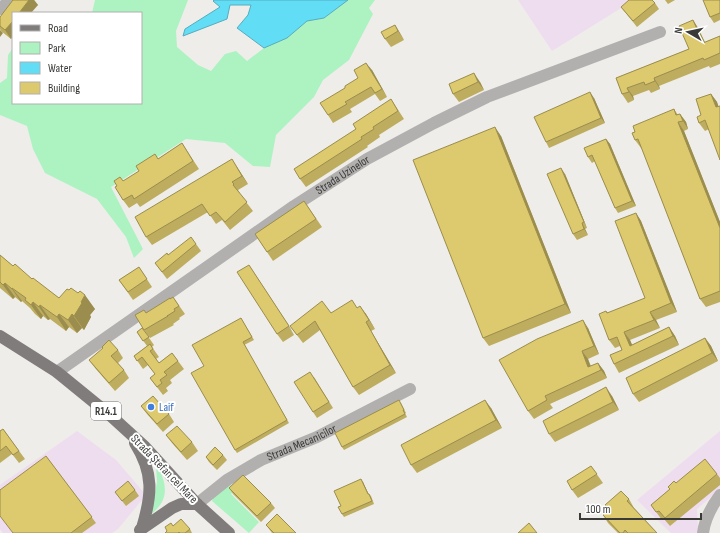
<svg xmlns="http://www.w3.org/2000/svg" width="720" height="533" font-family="'Sofia Sans Condensed',sans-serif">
<rect width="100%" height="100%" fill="#eeedea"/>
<g fill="#eeddef">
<path d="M518,0H634L552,51Z"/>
<path d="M77,431L116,460L146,495L118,529L112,533H3L0,529V485Z"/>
<path d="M720,431V489L697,509L698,533H671L637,500Z"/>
</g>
<g fill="#acf3c1">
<path d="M95,0H188L176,31L177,47L198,65L211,71L225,54L236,51L247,61L264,48L287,38L307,21L324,18L348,0H375L369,8L373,14L349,60L323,80L314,97L276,135L270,167L253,166L225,143L186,139L111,187L143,249L134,258L126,237L97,199L45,173L33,149L27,126L0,115V83L7,78L8,55L13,48V103H141V13H92Z"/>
<path d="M156,466C164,475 168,491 162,502C159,507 155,511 151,515L157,482Z"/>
<path d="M230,484L235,490L231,494L259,522L249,533L212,501L213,498Z"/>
</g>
<path fill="#62ddf6" stroke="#56acbd" d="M214,0H348L324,18L307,21L287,38L264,48L237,28L248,15L251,5H230L227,19L183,36L185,29L220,7L213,1Z"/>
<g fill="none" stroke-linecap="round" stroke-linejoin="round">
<g stroke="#b2b0af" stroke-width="12">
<path d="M0,9L10,0"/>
<path id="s1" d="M57,372L294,206L367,159L434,123L487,97L660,32"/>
<path id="s2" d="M197,504L227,480L261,460L317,437L410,389"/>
<path d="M703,533C705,518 711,507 720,495"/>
</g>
<g stroke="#807c7b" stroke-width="12">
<path d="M0,336L57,372L111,416L145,447L197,504L229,533"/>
<path d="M135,443C154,473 152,495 142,528"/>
<path d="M140,530L172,508L181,504H197"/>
</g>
</g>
<g fill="#bead5f">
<path d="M13,0H34L38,5L13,13V36L11,39L1,31L0,29V26Z"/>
<path d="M665,0H675L668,4Z"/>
<path d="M720,0V20L714,23L710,17Z"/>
<path d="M655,3L659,9L637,27L621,7Z"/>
<path d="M693,20L698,28L705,42L720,36V64L710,68L709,66L659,86L660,89L651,93L649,90L633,96L634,100L628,103L622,94L616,78L689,49Z"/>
<path d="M395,25L404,40L391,47L385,39Z"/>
<path d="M372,70L387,97L380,101L375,94L350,109L352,112L333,123L328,115L345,88Z"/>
<path d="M480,82L484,90L459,102L453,94L449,84Z"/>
<path d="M711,94L717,102L718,106L709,129L705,131L699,123L701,115Z"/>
<path d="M594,98L605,123L549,148L546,142Z"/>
<path d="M391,99L404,119L379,135L380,137L367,146L368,147L306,187L300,179Z"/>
<path d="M674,109L678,115L680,114L686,122L688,129L684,131L720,222V302L706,307L700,299L642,148H641L635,140V132Z"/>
<path d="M501,136L571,313L489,346L483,338Z"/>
<path d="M606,139L610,144L636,206L618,213L615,208L595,161L592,163L588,157Z"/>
<path d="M182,143L199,169L140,207L137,203L129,208L123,200L117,186Z"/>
<path d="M237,167L248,184L238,190L240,193H239L253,211L230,230L222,220L216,224L208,212L152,245L146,237Z"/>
<path d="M565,174L587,228L585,229L588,235L577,240L573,234Z"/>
<path d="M304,201L322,227L273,261L255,234Z"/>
<path d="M636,213L641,221L677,312L656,320L660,328L630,340L632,345L669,327L675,336L679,345L619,373L614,364L622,350L620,346L615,348L609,340L606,311L608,313L645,298Z"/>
<path d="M196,244L201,251L167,279L155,263L168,255Z"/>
<path d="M0,255L13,266L59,298L95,309L90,315L91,317L84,330L82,328L77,333L69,327L66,331L50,319L48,320L43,316L41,319L35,314L30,308L22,301L21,302L15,297L13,299L0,288Z"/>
<path d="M249,265L294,335L283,342L277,334Z"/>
<path d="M139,267L152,287L133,300L119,280Z"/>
<path d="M173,297L185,314L179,318L180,319L173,324L174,325L150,338L144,330L146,313Z"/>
<path d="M357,308L366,314L375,329L371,331L396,373L359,395L353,387L320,330L303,343L290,326L331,313Z"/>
<path d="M241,318L254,340L244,345L289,423L237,453L235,450L204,366Z"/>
<path d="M142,328L154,345L152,347L159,357L156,359L159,363L172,353L184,369L170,380L172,383L166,388L168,391L163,395L150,378L155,374L148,365L143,369L134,356L147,346L137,332Z"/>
<path d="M588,328L599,354L588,359L591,366L598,363L604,371L607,378L550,404L553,408L534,419L528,411Z"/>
<path d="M705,338L711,346L718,361L639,402L633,394Z"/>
<path d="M118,350L123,358L118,363L124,370L129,378L115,391L95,368L89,360Z"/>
<path d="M314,377L333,408L317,418L313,412Z"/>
<path d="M612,396L619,410L555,442L549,434Z"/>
<path d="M401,403L406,413H405L407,417L344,450L342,447Z"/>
<path d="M141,406L169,414L174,422L163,432L147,414Z"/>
<path d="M491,408L502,428L417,473L411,465Z"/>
<path d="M3,429L25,459L19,463L12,454L0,463V431Z"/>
<path d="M166,435L192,442L198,451L187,460L172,443Z"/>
<path d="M223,455L227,460L217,470L209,462L206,457Z"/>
<path d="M46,456L96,523L82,533H13Z"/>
<path d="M591,466L603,483L578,498L572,490Z"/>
<path d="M717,474L720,478V485L670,526L664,519L662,520L651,505L670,489L668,487L676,483Z"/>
<path d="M363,482L368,494H369L371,496L374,504L344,517L342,514L341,506Z"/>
<path d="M229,488L271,503L275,508L261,522L233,494Z"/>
<path d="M135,490L139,496L126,506L115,492Z"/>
<path d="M629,499L634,508L657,533H618L608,523L603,515L608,510L605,505Z"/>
<path d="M266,525L296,533H272Z"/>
<path d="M173,526L190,529L192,533H165Z"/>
</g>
<g fill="#9b8d4d">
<path d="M29,0H34L38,5L31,13H19Z"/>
<path d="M693,20L698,28L709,51L703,43Z"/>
<path d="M13,21V36L11,39L5,30Z"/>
<path d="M395,25L400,33L404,40L398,31Z"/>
<path d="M0,30L3,33L0,37Z"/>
<path d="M366,63L372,70L387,97L382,89Z"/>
<path d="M474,73L480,82L484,90L478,82Z"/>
<path d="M654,78L659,86L660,89L655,81Z"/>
<path d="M627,88L633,96L634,100L629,92Z"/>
<path d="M590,92L594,98L605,123L601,118Z"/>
<path d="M711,94L717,102L720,111L716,107Z"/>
<path d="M680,114L686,122L688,129L683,121Z"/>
<path d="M678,122L684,131L720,222V228Z"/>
<path d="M495,127L501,136L571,313L565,304Z"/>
<path d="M606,139L610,144L636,206L632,201Z"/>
<path d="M232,159L237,167L248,184L242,176Z"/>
<path d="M561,168L565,174L587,228L584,222Z"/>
<path d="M636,213L641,221L677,312L671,303Z"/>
<path d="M582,223L588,235L584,229Z"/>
<path d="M249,265L254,273L294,335L289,326Z"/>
<path d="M5,283L15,297L13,299L3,285Z"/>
<path d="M12,288L22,301L21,302L12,289Z"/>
<path d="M85,295L95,309L90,315L91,317L84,330L74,316L81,302Z"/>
<path d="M33,302L43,316L41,319L31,305Z"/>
<path d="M40,305L50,319L48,320L39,307Z"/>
<path d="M360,306L366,314L375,329L369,320Z"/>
<path d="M650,312L656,320L660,328L654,320Z"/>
<path d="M59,314L69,327L66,331L57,317Z"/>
<path d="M72,314L82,328L77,333L68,320Z"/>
<path d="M583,320L588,328L599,354L594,346Z"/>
<path d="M366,322L371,331L396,373L390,365Z"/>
<path d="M669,327L675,336L679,345L673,336Z"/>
<path d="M624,332L630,340L636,354L630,346Z"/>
<path d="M705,338L711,346L718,361L712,353Z"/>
<path d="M582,351L588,359L593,374L588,367Z"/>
<path d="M598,363L604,371L607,378L601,370Z"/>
<path d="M606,387L612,396L619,410L613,402Z"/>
<path d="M485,400L491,408L502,428L496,420Z"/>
<path d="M361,479L363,482L370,497L368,494Z"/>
</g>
<g fill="#ddc96e" stroke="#9b8d4d">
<path d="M13,0H29L19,13H13V21L5,30L0,26V17Z"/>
<path d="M629,0H652L655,3L633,21L621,7Z"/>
<path d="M703,0H720V13L710,17Z"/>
<path d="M693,20L703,43L720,36V53L704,60L703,58L654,78L655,81L645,85L644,82L627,88L629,92L622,94L616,78L689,49L679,26Z"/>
<path d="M395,25L398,31L385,39L381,32Z"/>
<path d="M366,63L382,89L375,93L371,87L345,102L347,104L328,115L320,103L345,88V86L358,78L354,70Z"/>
<path d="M474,73L478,82L453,94L449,84Z"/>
<path d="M590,92L601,118L546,142L534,117Z"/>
<path d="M711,94L716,107L720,106V160L705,120L699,123L697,117L701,115L696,99Z"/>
<path d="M391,99L398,111L373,127L374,129L361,137L362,139L300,179L294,169L356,129L353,124Z"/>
<path d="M674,109L676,115L680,114L683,121L678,122L720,228V291L700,299L638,139L635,140L632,133L635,132L633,126Z"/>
<path d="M495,127L565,304L483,338L413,160Z"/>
<path d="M606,139L632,201L615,208L592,155L588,157L584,148Z"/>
<path d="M182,143L193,161L134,199L132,195L123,200L115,187L117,186L114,181L120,177L123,181L139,171L136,166L155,154L158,159Z"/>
<path d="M232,159L242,176L232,182L234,184L233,185L247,202L225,222L216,212L210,216L202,204L146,237L135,217Z"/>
<path d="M561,168L584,222L582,223L584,229L573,234L547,174Z"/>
<path d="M304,201L316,219L267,252L255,234Z"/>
<path d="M636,213L671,303L650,312L654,320L624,332L630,346L669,327L673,336L614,364L610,355L622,350L617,337L609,340L599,314L606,311L607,313L645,298L615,221Z"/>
<path d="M191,237L196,244L162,272L155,263L167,253L168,255Z"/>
<path d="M0,255L13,266L15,264L32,279L33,278L59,298L67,289L69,290L71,288L78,293L80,291L85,295L81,302L82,303L74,316L72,314L68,320L59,314L57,317L40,305L39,307L33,302L31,305L25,300L26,298L12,288V289L5,283L3,285L0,282Z"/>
<path d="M249,265L289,326L277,334L237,272Z"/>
<path d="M139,267L147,279L128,292L119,280Z"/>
<path d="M173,297L179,306L174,309L175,311L167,316H168L144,330L135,315L144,310L146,313L170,298V299Z"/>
<path d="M352,300L357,308L360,306L369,320L366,322L390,365L353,387L315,321L297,335L290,326L322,301L331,313Z"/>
<path d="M241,318L252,337L243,342L287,420L235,450L191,373L204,366L192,345Z"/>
<path d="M583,320L594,346L582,351L588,367L598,363L601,370L545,396L547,400L528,411L499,360L537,339Z"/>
<path d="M142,328L149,337L143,341L137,332Z"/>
<path d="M705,338L712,353L633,394L626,378Z"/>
<path d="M109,340L118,350L111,356L124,370L109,383L89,360L103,348L102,347Z"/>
<path d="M150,344L153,349L150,351L159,363L172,353L178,361L164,372L167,375L160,380L162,383L157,387L150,378L155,374L142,357L137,361L134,356Z"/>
<path d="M310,372L329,402L313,412L294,382Z"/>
<path d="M606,387L613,402L549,434L543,421Z"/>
<path d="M153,396L169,414L157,424L141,406Z"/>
<path d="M399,400L404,410H403L405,414L342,447L335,433Z"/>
<path d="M485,400L496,420L411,465L401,445Z"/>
<path d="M177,426L192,442L181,452L166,435Z"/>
<path d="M3,429L19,451L13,455L6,446L0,451V431Z"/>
<path d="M215,447L223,455L213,465L206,457Z"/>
<path d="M46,456L92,517L71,533H13L0,516V490Z"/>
<path d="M705,459L717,474L665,518L659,511L656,512L651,505L670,489L668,487L674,481L676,483Z"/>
<path d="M591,466L597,474L572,490L567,481Z"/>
<path d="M243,475L271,503L257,516L229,488Z"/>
<path d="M361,479L368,494H369L372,501L342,514L338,507L341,506L334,491Z"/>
<path d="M128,481L135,490L122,501L115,492Z"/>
<path d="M621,491L629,499L627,501L657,533H628L625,530L623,533H620L603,515L609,509L605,505Z"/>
<path d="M277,514L296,533H274L266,525Z"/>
<path d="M181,519L190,529L185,533H180L179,532L178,533H165L167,531L165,527L171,523L173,526Z"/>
<path d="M529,523L537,533H518Z"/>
</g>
<circle fill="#3f7fe0" stroke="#fff" stroke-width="1.5" cx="151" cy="407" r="4"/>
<g text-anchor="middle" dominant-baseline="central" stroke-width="4" stroke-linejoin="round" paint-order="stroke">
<rect fill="#fff" stroke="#757574" stroke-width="1" x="91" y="402" width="30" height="18" rx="3"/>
<g font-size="11" font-weight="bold" fill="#3a3a38">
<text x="106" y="411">R14.1</text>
</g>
<g font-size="12" fill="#3a3a38" stroke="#fff">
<text stroke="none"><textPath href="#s1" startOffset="347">Strada Uzinelor</textPath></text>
<text stroke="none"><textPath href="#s2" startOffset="122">Strada Mecanicilor</textPath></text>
<text transform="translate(164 469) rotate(46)">Strada Ștefan cel Mare</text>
</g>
<g font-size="12" fill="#366cbe" stroke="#fff" text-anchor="start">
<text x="159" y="407">Laif</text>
</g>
</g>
<rect x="12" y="12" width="130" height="92" fill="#ffffff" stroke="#b0b0af"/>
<rect x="20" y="25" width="20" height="6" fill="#807c7b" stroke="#b0b0af"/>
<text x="48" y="32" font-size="12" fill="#3a3a38">Road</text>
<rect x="20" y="42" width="20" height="12" fill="#acf3c1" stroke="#b0b0af"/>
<text x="48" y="52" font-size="12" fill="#3a3a38">Park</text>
<rect x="20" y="62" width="20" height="12" fill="#62ddf6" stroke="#b0b0af"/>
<text x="48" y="72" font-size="12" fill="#3a3a38">Water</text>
<rect x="20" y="82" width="20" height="12" fill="#ddc96e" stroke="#b0b0af"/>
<text x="48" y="92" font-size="12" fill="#3a3a38">Building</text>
<g transform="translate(688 32) rotate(279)" stroke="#ffffff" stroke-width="3" paint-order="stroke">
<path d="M0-3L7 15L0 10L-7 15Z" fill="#3a3a38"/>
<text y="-6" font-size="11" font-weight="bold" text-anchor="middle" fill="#3a3a38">N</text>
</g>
<path d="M580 513v6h121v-6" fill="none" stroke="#3a3a38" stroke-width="2"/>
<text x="586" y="513" font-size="12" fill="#3a3a38" stroke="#ffffff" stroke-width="3" paint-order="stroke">100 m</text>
</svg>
